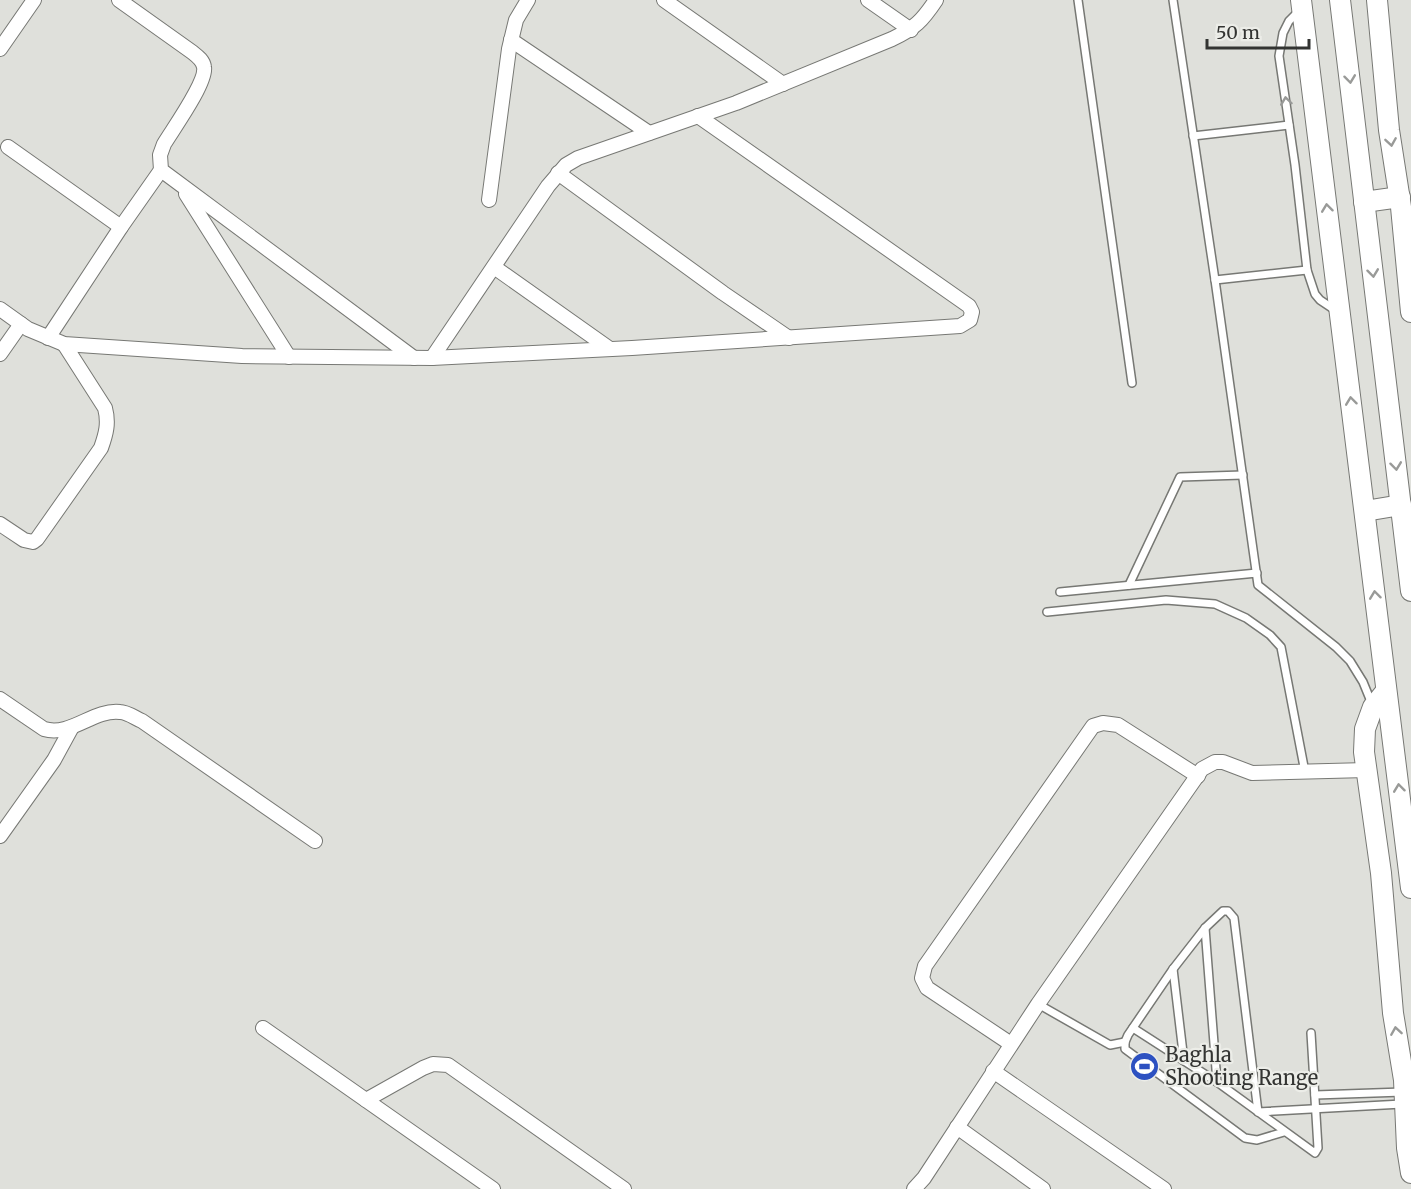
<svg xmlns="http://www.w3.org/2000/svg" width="1411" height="1189" font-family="Merriweather,serif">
<rect width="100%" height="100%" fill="#dfe0db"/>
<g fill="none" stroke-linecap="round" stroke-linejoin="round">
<defs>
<g id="lane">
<path d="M1078,0L1132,383"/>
<path d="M1173,0L1215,280L1258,585L1336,647L1350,661L1363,682L1372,704"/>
<path d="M1298,12L1289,21L1283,33L1279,56L1295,165L1307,270L1315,294L1320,300L1335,310"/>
<path d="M1193,136L1289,125"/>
<path d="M1215,280L1307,270"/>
<path d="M1129,585L1180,477L1243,475"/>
<path d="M1060,592L1257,573"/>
<path d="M1047,612L1166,600L1215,604L1246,618L1270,635L1281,647L1305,772"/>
<path d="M1205,928L1217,1082"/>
<path d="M1173,969L1184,1061"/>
<path d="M1038,1004L1110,1045L1125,1042"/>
<path d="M1133,1028L1217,1082L1315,1153L1318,1148L1311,1033"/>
<path d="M1315,1095L1403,1092"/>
<path d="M1284,1132L1257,1140L1245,1138L1125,1049V1042L1128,1035L1173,969L1205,928L1223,911H1228L1234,918L1258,1112L1402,1104"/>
</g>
<g id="street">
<path d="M119,0L192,52C197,56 203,60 204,67C207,82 173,129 164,144L160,155L161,170L414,358"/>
<path d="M664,0L783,84"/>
<path d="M868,0L911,30"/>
<path d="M511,40L649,133"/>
<path d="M0,49L34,0"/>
<path d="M8,147L121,227"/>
<path d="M558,173L723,293L789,338"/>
<path d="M186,194L289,357"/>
<path d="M489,200L509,49L516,20L528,0"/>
<path d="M494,267L610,349"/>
<path d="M0,309L28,329L64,344L242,356L432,358L632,348L960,326L970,320L972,312L969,306L698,116"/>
<path d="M48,338L121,227L161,170"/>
<path d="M0,354L21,324"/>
<path d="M432,358L548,186L566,165L578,158L736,103L892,39C915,28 922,21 936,0"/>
<path d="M0,524L24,540L33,542L37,539L101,448C106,434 109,423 105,408L64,344"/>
<path d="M0,699L44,729C71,737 93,709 120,712C127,712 135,718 142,721L315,841"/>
<path d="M0,836L54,760L72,727"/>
<path d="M263,1028L493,1189"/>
<path d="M1011,1044L927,988L922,978L925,966L1093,726L1103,723L1118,725L1198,776"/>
<path d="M993,1071L1164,1189"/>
<path d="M366,1100L423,1068L433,1064L448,1065L624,1189"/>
<path d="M957,1127L1043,1189"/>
<path d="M914,1189L924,1178L1038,1004L1202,769L1215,762H1223L1252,773L1367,770"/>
</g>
<g id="secondary">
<path d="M1301,0L1411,888"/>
<path d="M1340,0L1411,591"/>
<path d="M1377,0L1389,130L1401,207L1411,312"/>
<path d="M1364,202L1400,197"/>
<path d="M1365,511L1401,505"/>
<path d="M1386,691L1373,707L1365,729L1364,752L1381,873L1393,1013L1404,1080L1407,1148L1411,1173"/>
</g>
</defs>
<use href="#lane" stroke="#777874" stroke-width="10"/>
<use href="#street" stroke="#777874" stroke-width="16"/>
<use href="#secondary" stroke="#777874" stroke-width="22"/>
<use href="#lane" stroke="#fff" stroke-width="7"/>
<use href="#street" stroke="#fff" stroke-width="14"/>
<use href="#secondary" stroke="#fff" stroke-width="20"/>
</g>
<defs><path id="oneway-chevron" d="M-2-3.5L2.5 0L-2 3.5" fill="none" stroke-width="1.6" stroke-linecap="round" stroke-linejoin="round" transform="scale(1.5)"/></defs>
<g stroke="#999a98">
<use href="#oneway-chevron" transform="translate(1350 79) rotate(83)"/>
<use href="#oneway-chevron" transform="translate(1286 101) rotate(-98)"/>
<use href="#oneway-chevron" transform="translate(1391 142) rotate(81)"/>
<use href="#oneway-chevron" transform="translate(1327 208) rotate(-97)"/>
<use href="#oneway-chevron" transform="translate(1373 273) rotate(83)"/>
<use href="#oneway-chevron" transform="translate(1351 401) rotate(-97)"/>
<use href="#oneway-chevron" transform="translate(1396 466) rotate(83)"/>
<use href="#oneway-chevron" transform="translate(1375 595) rotate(-97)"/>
<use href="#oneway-chevron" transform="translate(1399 788) rotate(-97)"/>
<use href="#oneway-chevron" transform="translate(1396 1031) rotate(-99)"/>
</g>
<defs>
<symbol id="stadium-disc" viewBox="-11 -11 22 22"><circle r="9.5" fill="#2d51c1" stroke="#ecede8"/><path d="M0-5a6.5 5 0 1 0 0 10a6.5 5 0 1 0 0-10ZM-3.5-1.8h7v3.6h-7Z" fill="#fff"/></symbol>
</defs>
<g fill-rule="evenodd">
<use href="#stadium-disc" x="1128" y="1050" width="33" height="33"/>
</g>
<g text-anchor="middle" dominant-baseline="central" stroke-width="4.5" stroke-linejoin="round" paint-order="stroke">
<g font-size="20" fill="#333432" stroke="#ecede8" text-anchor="start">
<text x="1165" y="1054">Baghla<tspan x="1165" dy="23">Shooting Range</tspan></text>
</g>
</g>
<path d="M1207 39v9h102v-9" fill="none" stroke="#333432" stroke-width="3"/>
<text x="1216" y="39" font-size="18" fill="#333432" stroke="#ecede8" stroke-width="4.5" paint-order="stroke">50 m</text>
</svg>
